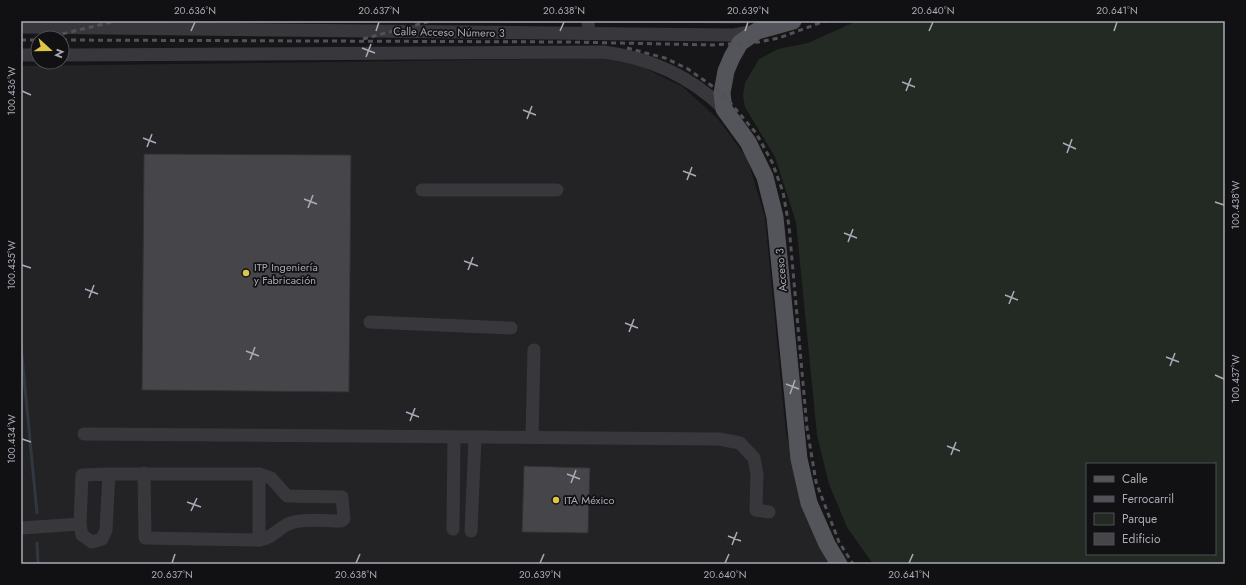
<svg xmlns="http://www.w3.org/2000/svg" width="1246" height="585" viewBox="0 0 1246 585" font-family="Jost,sans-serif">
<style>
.built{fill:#232225}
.green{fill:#232a24;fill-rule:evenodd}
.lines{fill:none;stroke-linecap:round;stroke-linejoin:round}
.stream{stroke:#31373f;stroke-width:3}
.building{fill:#46464a;stroke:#313034}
.minor{stroke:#38383c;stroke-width:13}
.major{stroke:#54545b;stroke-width:17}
.rail{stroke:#515157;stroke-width:3;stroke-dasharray:5 4;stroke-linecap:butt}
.ticks{fill:none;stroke:#aaabb6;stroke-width:1.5}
.poi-dot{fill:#dec547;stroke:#111113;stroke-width:1.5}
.labels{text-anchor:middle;stroke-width:3.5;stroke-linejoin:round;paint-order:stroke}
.street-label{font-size:11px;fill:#aaabb6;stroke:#111113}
.poi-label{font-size:11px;fill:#aaabb6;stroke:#111113;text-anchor:start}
.neatline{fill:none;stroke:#aaabb6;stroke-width:1.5}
.ticks-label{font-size:10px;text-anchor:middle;fill:#aaabb6}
</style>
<rect width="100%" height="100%" fill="#161618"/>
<g class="built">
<polygon points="343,21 565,21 563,23"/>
<polygon points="609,21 747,21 739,24"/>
<polygon points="625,58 683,87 718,119 747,158 765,217 786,433 804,505 835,564 21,564 21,66"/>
</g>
<path class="green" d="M857 21H1225V564H873L847 527 829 484 817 435 796 222 775 157 745 107 743 95 745 83 759 59 778 49 808 43ZM1087 464H1215V554H1087Z"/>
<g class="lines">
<g class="stream">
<polyline points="21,346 37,513"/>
<polyline points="37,543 38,564"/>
</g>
</g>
<g class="building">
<polygon points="144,154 351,155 349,392 142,390"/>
<polygon points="524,466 590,468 588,533 522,532"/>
</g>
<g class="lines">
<g class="minor">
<polyline points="588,21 589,34"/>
<polyline points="21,27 634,34 734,35 755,31"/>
<polyline points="21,55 38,55"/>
<path d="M62 55 604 52C651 58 690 76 724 109"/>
<polyline points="422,190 557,190"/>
<polyline points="370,322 511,328"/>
<polyline points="84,434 719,439 740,443 754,458 757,474 756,510 769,512"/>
<polyline points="532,437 534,350"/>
<polyline points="109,474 259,474 259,540 145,538 144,473"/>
<polygon points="109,474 106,530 102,539 92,542 82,535 80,524 82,475"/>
<polyline points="21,528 80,524"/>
<polyline points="453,529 454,438"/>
<polyline points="471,531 475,438"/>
<path d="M259 540C271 539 278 529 288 524 301 518 327 521 341 521L344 519 342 497 287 496 271 478 259 474"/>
</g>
<polyline class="major" points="793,21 757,31 740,43 732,57 726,71 722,93 724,109 748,142 765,177 775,217 799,459 809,503 827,544 839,564"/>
<g class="rail">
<polyline points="45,38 116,21"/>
<polyline points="363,39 431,21"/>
<polyline points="21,40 38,40"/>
<polyline points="62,40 569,42 713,45 759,42 779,38 825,21"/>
<polyline points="627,48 665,58 688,69 722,93 756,133 772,162 783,192 789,226 807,428 816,482 839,542 853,564"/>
</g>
</g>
<path class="ticks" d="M191 31 195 22M376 31 379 22M560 31 564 22M745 31 748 22M929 31 933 22M1114 31 1117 22M362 48 375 53M366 57 371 44M902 82 915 87M22 91 31 95M906 91 911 78M523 110 536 115M527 119 532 106M143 138 156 143M1063 143 1076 149M147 147 152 134M1067 153 1072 139M683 171 696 176M687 180 692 167M304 199 317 204M1215 202 1224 205M308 208 313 195M844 233 857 238M848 242 853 229M464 261 478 266M22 265 31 268M468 270 473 257M85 289 98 294M1005 295 1018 300M89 298 94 285M1009 304 1014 291M625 323 638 328M629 332 634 319M246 351 259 356M1166 357 1179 362M250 360 255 347M1170 366 1175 353M1215 375 1224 379M786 384 799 389M790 394 795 380M406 412 419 417M410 421 415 408M22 439 31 442M947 446 960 451M951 455 956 442M567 474 580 479M571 483 576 470M187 502 201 507M191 511 197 498M728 536 741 541M732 545 737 532M172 563 175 554M356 563 360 554M540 563 544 554M725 563 729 554M909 563 913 554"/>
<g class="poi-dot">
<circle cx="246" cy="273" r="4"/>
<circle cx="556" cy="500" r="4"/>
</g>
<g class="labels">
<g class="street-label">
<text transform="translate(449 32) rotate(1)" y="4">Calle Acceso Número 3</text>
<text transform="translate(781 270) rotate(-95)" y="4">Acceso 3</text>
</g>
<g class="poi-label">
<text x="254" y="271">ITP Ingeniería<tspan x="254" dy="13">y Fabricación</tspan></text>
<text x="564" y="504">ITA México</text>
</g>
</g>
<rect width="1246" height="585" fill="none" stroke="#111113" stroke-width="44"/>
<rect x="1086" y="463" width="130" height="92" fill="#111113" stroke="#4e4f54"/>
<rect x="1094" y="476" width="20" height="6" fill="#54545b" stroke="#4e4f54"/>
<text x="1122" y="483" font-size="12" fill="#aaabb6">Calle</text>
<rect x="1094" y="496" width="20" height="6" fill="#515157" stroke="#4e4f54"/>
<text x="1122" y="503" font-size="12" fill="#aaabb6">Ferrocarril</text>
<rect x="1094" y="513" width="20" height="12" fill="#232a24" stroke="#4e4f54"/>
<text x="1122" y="523" font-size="12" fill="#aaabb6">Parque</text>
<rect x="1094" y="533" width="20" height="12" fill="#46464a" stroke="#4e4f54"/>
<text x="1122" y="543" font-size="12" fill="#aaabb6">Edificio</text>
<g transform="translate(50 50) rotate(111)"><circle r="19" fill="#111113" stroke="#4e4f54"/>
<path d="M0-3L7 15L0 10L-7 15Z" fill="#dec547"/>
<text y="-6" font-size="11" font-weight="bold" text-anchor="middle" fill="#aaabb6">N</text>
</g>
<rect x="22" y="22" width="1202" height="541" class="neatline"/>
<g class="ticks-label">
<text x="195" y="14">20.636°N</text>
<text x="379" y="14">20.637°N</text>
<text x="564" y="14">20.638°N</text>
<text x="748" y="14">20.639°N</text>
<text x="933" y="14">20.640°N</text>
<text x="1117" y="14">20.641°N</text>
<text transform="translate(11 91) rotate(-90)" y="4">100.436°W</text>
<text transform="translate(1235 205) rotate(-90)" y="4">100.438°W</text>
<text transform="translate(11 265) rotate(-90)" y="4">100.435°W</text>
<text transform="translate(1235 379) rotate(-90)" y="4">100.437°W</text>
<text transform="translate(11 439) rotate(-90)" y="4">100.434°W</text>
<text x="172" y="578">20.637°N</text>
<text x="356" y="578">20.638°N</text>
<text x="540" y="578">20.639°N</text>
<text x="725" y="578">20.640°N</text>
<text x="909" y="578">20.641°N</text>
</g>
</svg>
